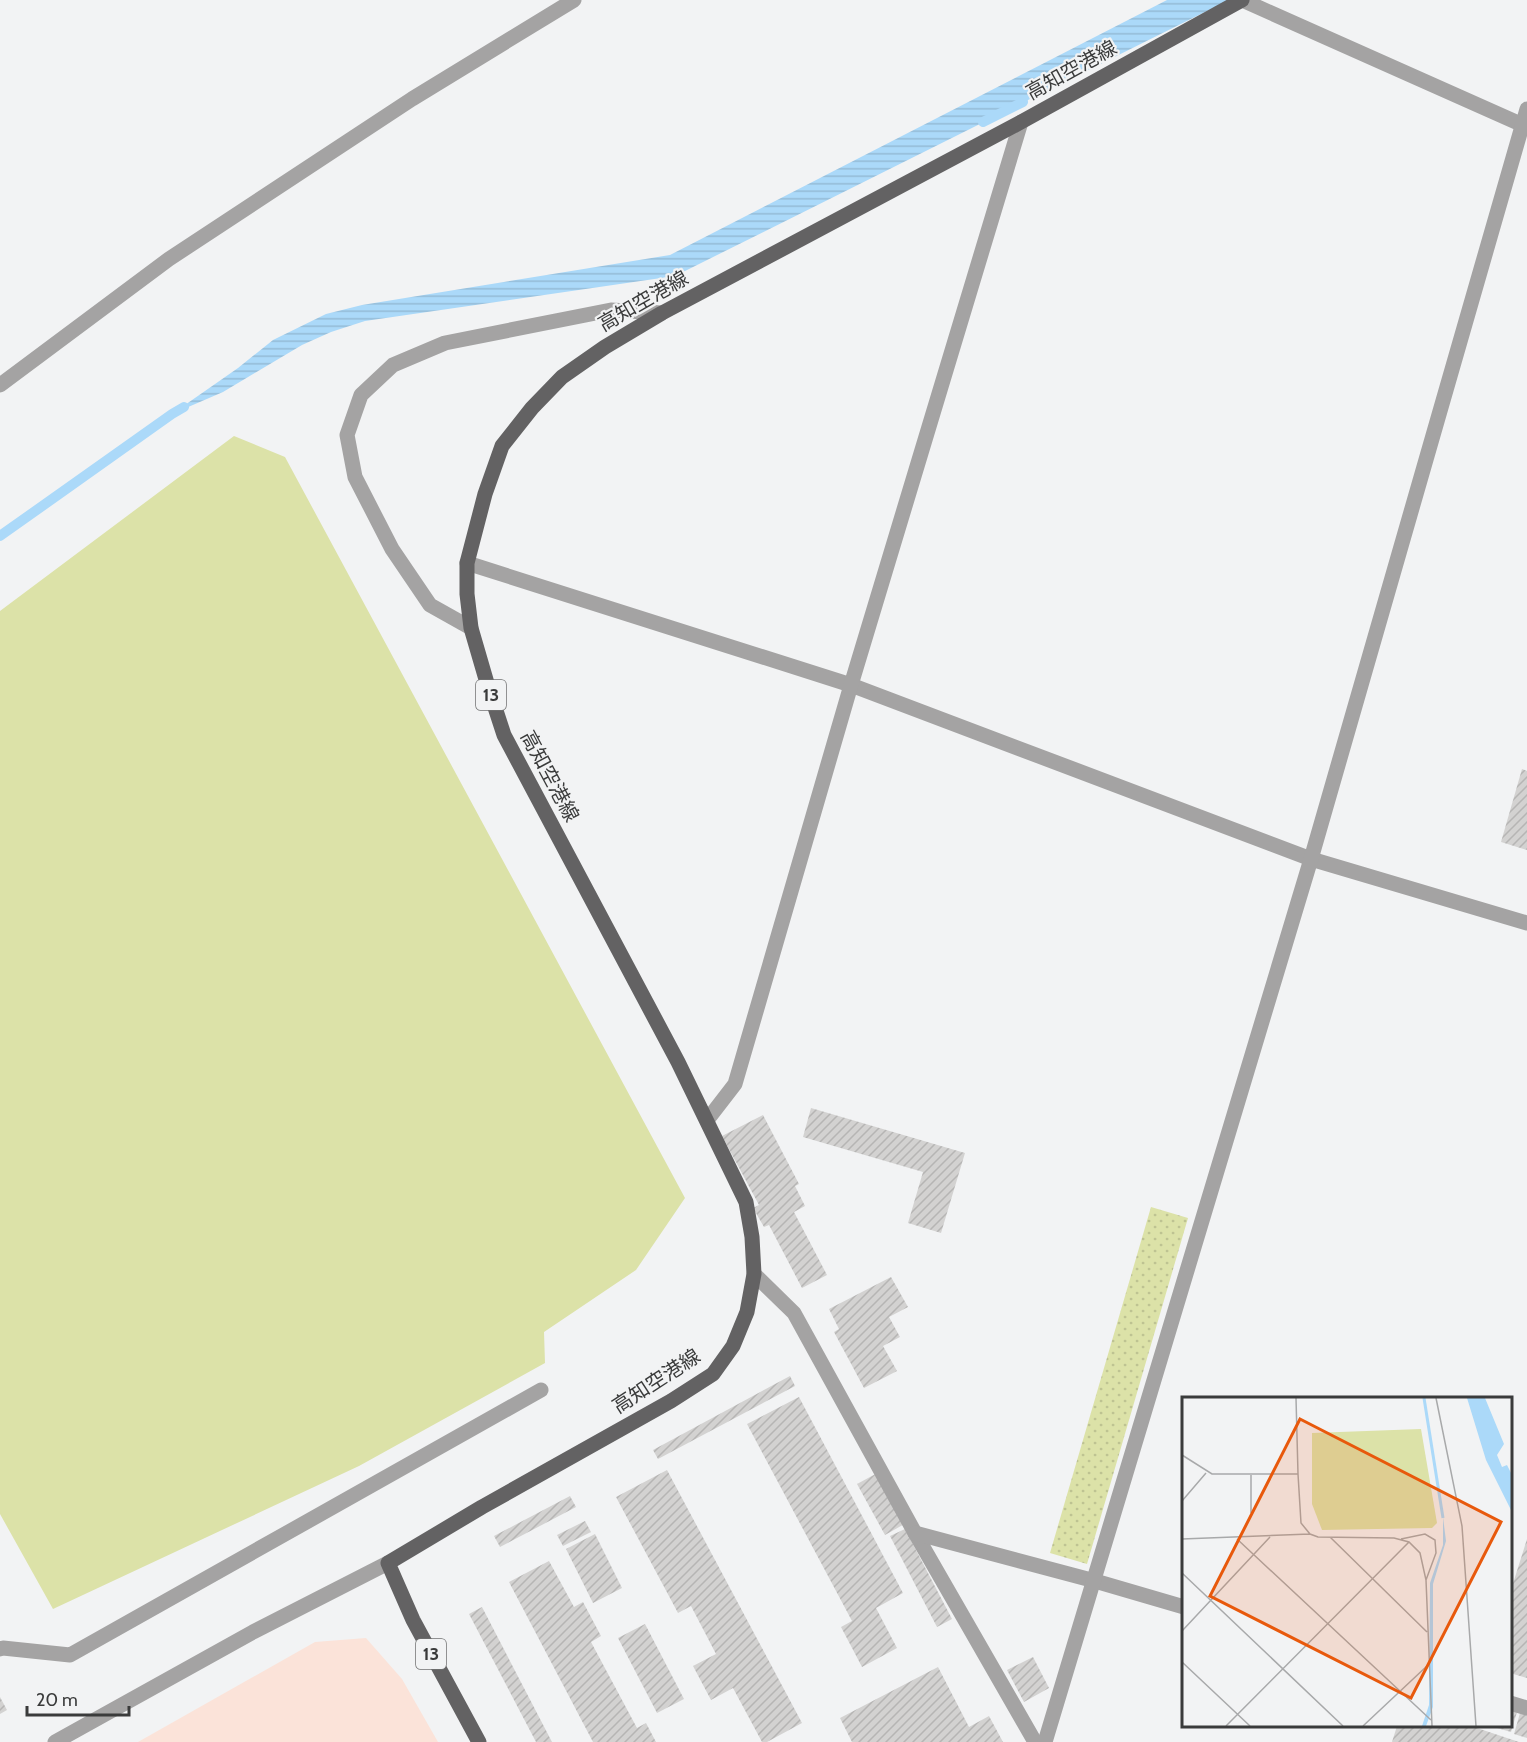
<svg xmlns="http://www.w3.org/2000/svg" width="1527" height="1742" viewBox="0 0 1527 1742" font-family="Cabin,'Noto Sans JP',sans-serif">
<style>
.education{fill:#fbe3d9}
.grass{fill:url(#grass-dots)}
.green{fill:#dce2a8}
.water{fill:url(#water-rules)}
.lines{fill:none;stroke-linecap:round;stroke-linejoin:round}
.stream{stroke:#abd9f9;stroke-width:10}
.building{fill:url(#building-hatch)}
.service{stroke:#a4a3a3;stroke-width:15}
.minor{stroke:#a4a3a3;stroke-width:15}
.tertiary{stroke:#a4a3a3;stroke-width:15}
.primary{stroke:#636263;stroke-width:15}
.labels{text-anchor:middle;stroke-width:4.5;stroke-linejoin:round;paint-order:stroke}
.shield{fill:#f2f3f4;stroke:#717272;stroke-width:1.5}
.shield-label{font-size:18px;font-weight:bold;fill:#3a3b3b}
.street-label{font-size:20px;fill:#3a3b3b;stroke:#f2f3f4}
.inset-river{fill:none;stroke:#abd9f9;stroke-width:3}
.inset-road{fill:none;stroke:#a8a9aa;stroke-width:1.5}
.view{fill:#e8590c;fill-opacity:0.15;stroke:#e8590c;stroke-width:3}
.inset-edge{fill:none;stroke:#3a3b3b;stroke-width:3}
</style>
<defs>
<pattern id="grass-dots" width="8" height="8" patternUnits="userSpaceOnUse" patternTransform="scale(1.5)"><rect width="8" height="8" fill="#dce2a8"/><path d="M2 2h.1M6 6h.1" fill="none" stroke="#bec392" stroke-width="1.8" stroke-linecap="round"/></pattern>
<pattern id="water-rules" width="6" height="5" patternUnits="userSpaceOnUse" patternTransform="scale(1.5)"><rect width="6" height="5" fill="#abd9f9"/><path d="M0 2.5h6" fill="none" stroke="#94bbd6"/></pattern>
<pattern id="building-hatch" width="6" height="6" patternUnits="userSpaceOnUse" patternTransform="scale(1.5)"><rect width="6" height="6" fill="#d3d2d1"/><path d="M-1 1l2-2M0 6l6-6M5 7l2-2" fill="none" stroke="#b6b5b4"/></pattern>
</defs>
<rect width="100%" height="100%" fill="#f2f3f4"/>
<polygon class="education" points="366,1638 402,1679 438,1742 138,1742 315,1642"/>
<polygon class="grass" points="1151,1207 1188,1218 1087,1564 1050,1553"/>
<polygon class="green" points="234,436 285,457 685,1198 636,1270 544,1332 545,1363 359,1466 53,1609 0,1514 0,611"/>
<polygon class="water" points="1167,0 1229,0 675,276 365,321 331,332 302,345 223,392 172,414 238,368 273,340 326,314 362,305 670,255"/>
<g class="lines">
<g class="stream">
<polyline points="983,122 1023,102"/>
<polyline points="0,536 172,414 184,407"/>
</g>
</g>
<g class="building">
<polygon points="1522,769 1527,771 1527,850 1501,842"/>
<polygon points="811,1108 965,1153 941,1233 908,1223 923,1172 803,1137"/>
<polygon points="763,1115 799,1184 795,1186 805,1206 794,1212 827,1275 802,1288 769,1225 764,1227 753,1208 759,1205 722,1136"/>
<polygon points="891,1277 908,1307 889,1317 900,1337 883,1346 897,1371 864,1388 834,1332 839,1329 829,1309"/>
<polygon points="790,1376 795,1386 658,1459 653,1450"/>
<polygon points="799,1397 903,1593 876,1608 897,1648 862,1667 841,1627 852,1621 747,1424"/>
<polygon points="667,1470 802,1723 767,1742 762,1742 733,1688 711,1700 693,1666 716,1654 691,1606 678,1613 616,1497"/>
<polygon points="881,1471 908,1522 885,1535 857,1484"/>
<polygon points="570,1496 576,1507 500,1547 494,1536"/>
<polygon points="585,1521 591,1532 563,1546 557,1535"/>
<polygon points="905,1529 952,1619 937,1627 890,1536"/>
<polygon points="595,1534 622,1588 593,1603 566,1549"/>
<polygon points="1527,1539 1527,1678 1510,1673 1510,1593"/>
<polygon points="549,1561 574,1607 583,1602 601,1636 591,1642 637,1728 646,1723 656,1742 593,1742 509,1582"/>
<polygon points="482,1607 552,1742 536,1742 469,1614"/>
<polygon points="645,1624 684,1699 657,1713 618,1638"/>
<polygon points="1033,1657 1049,1688 1024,1702 1007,1670"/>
<polygon points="938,1667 969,1727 989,1716 1003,1742 852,1742 840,1718"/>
<polygon points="0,1697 7,1710 0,1714"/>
<polygon points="1510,1710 1517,1712 1511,1732 1490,1726 1510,1726"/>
<polygon points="1520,1713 1527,1715 1527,1738 1514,1734"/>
<polygon points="1397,1726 1471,1726 1519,1742 1392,1742"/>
</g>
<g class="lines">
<polyline class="service" points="0,1649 3,1648 70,1655 541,1390"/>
<g class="minor">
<polyline points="1242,0 1527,127"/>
<polyline points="0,385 169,259 412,99 574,0"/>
<polyline points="467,563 851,685 1311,859 1527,923"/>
<polyline points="471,628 430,605 392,549 355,477 347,435 361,395 393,365 445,343 611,310 662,313"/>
<polyline points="708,1119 735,1084 851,685 1021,122"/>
<polyline points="754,1274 794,1313 915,1533 1035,1742"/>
<polyline points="915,1533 1095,1581 1184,1607"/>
<polyline points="1510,1703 1527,1708"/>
<polyline points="1045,1742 1311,859 1527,109"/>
</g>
<polyline class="tertiary" points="55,1742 253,1632 388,1563"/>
<polyline class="primary" points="479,1742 413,1620 388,1563 482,1507 671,1401 713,1374 733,1346 747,1312 754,1274 752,1237 746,1202 678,1062 504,735 487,683 471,628 467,594 467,563 485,494 502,446 532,408 562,377 605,347 662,313 1021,122 1242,0"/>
</g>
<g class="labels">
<g class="shield">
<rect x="476" y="680" width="30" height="30" rx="4.5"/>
<rect x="416" y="1639" width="30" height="30" rx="4.5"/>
</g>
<g class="shield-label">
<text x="491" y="701">13</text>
<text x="431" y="1660">13</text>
</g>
<g class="street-label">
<text transform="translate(1071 70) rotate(-29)" y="7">高知空港線</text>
<text transform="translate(643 301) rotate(-30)" y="7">高知空港線</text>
<text transform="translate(550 776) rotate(62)" y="7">高知空港線</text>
<text transform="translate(656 1381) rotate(-33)" y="7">高知空港線</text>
</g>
</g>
<g transform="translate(1182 1397)">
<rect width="330" height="330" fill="#f2f3f4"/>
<path d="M239 32 255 126 250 131 140 133 130 107V36Z" fill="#dce2a8"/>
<path d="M285 1H303L322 47 315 58 320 70 325 68 329 76 330 115 304 63ZM261 120 264 144 251 187V310L244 329H240L247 308 248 186 261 148Z" fill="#abd9f9"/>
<path class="inset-river" d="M242 1 261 121"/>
<path class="inset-road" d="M114 1 116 77M254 1 280 129 294 329M0 58 30 77H116L119 126 128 137 136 140 212 141 227 145 238 156 244 183 250 329M0 104 24 76M69 116V78M148 140 245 235M0 142 128 137M55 142 249 323M219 142 243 137 253 143 254 156 244 183M0 176 161 329M0 234 88 140M0 265 68 329M44 329 227 145M181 329 246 268"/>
<path class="view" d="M118 22 319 125 229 301 28 199Z"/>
<rect width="330" height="330" class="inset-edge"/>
</g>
<path d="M27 1706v9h102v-9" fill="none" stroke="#3a3b3b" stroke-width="3"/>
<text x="36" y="1706" font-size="18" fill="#3a3b3b" stroke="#f2f3f4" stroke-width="4.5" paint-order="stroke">20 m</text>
</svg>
